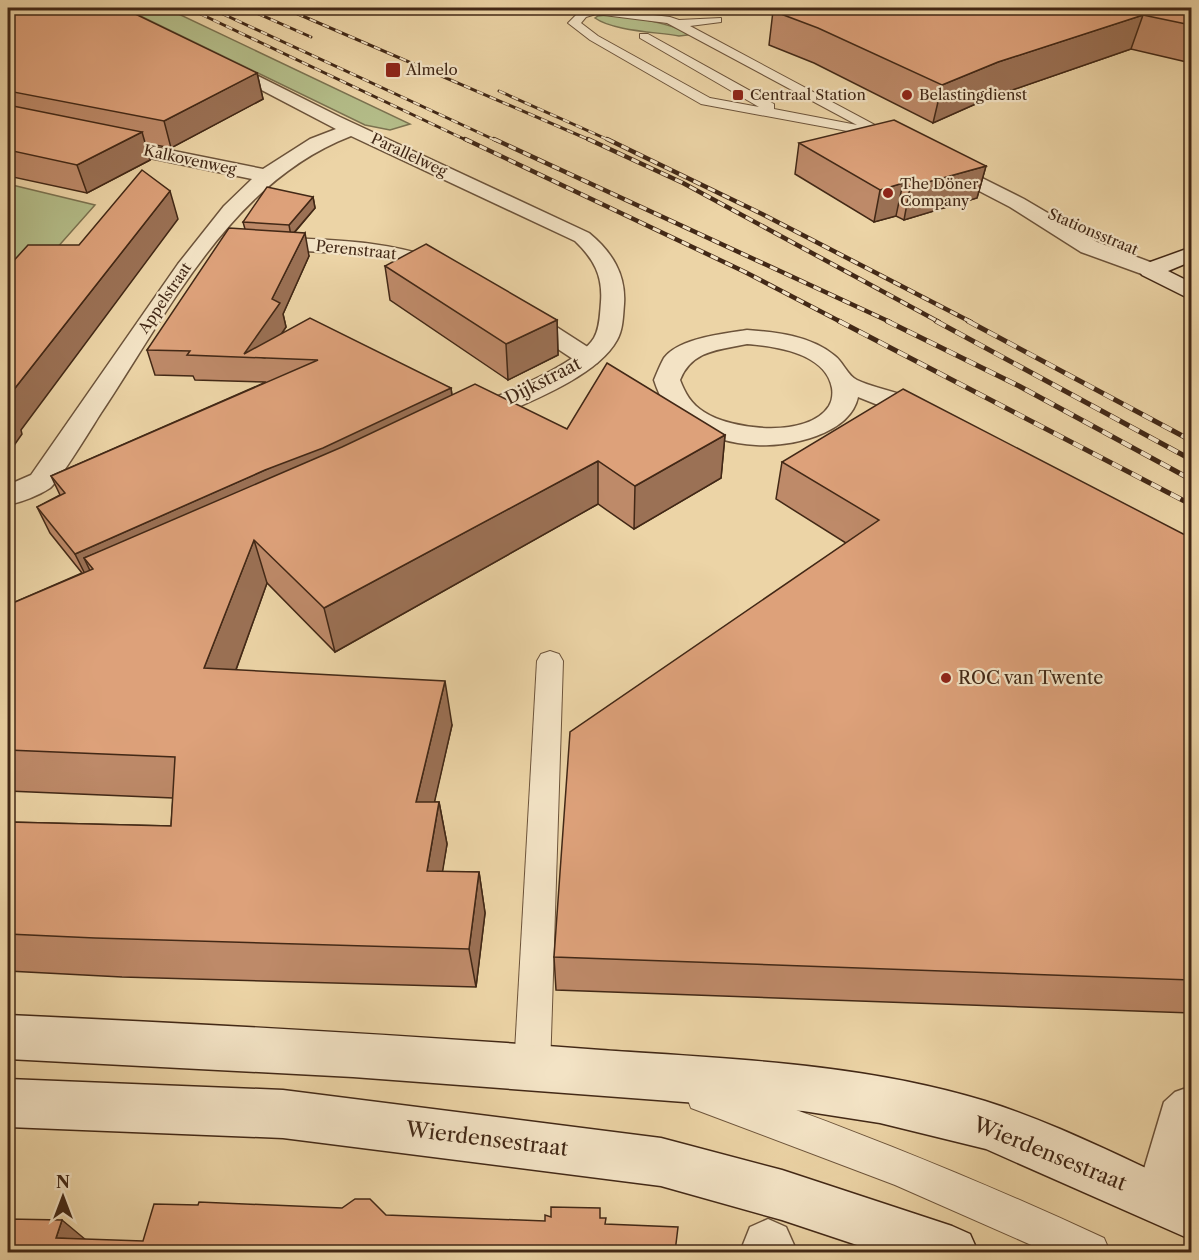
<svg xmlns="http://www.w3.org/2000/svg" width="1199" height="1260" viewBox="0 0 1199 1260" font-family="'Libre Caslon Text',serif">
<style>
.green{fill:#b4bd89;stroke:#7b7250;stroke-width:1.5}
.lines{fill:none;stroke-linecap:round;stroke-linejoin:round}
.service-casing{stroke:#6c533a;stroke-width:2}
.pedestrian-casing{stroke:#6c533a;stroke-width:3}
.minor-casing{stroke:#6c533a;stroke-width:3}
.secondary-casing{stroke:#422816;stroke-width:3}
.service{fill:#f3e3c5;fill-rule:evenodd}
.pedestrian{fill:#f3e3c5;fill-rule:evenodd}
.minor{fill:#f3e3c5;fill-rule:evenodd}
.secondary{fill:#f3e3c5;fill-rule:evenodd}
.rail-far2-casing{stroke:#422816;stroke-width:3}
.rail-far1-casing{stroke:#422816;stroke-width:4.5}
.rail-casing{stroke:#422816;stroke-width:5}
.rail-far2{stroke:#f3e3c5;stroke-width:2;stroke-dasharray:7;stroke-linecap:butt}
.rail-far1{stroke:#f3e3c5;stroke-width:3;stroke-dasharray:8;stroke-linecap:butt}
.rail{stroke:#f3e3c5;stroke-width:4;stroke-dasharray:11;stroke-linecap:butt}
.wall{fill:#be8a69;stroke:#422816;stroke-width:1.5}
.shaded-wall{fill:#9b7155;stroke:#422816;stroke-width:1.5}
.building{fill:#dda17a;stroke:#422816;stroke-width:1.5}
.poi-dot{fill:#8f2418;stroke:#f3e3c5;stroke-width:2}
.labels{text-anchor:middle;stroke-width:4.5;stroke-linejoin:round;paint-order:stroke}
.far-poi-label{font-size:15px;fill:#422816;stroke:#f3e3c5;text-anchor:start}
.far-street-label{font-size:15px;fill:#422816;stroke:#f3e3c5}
.street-label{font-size:18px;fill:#422816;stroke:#f3e3c5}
.poi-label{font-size:18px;fill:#422816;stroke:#f3e3c5;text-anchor:start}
.near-street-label{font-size:21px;fill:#422816;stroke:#f3e3c5}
</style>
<rect width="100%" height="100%" fill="#ecd4a6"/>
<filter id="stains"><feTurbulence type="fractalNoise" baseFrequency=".00333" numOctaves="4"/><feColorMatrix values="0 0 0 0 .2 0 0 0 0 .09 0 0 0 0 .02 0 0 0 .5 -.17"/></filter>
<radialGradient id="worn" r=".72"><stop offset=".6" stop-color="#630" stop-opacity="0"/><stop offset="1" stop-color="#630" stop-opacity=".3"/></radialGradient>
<g class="green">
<polygon points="124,8 166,8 410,124 390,130 365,125"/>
<path d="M598 16C616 13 676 23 688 35L679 36C657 32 613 31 595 18Z"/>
<polygon points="8,184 95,205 8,303"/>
</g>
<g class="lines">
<defs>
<g id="service">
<path d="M596 8 670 17 679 20 721 18V22L690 26 888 132 881 136 865 129 858 133 701 104 590 40 568 23 578 13ZM596 14 667 23 857 125 774 109V104L648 34H640V38L759 107 710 98 598 36 581 23 586 17Z"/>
<polygon points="550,651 559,654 563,661 550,1069 545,1082 532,1087 519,1082 514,1069 537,661 541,654"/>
<path d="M704 1077C840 1124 973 1177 1104 1238L1110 1252H1047L895 1185 691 1108 686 1095 691 1082Z"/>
</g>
<polygon id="pedestrian" points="519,306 527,308 597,353 600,358 597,363 588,365 579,363 511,318 507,313 511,308"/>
<g id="minor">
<path d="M218 56 340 117 589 233C612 252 626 274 624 304 623 316 623 330 617 340 595 380 515 407 475 426L466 428 457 426 453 420 457 414C489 399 576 367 594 338 600 328 600 313 601 302 603 276 594 259 575 241L351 136C231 182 169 311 101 413 92 427 60 480 50 488 38 496 21 502 8 505V485L31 475 178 264 224 206 252 179 97 147 95 143 97 139 104 137 263 169 310 139 336 129 212 64 210 61 212 58Z"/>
<polygon points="942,158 1024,199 1097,242 1158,265 1161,270 1158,275 1150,277 1081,252 1010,207 935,168 932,164"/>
<path d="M262 237C333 240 387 239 455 265L458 270 455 275 447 277 406 262 373 255 254 248 251 243 254 238Z"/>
<path d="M747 330C776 332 812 336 835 356 843 362 848 376 857 380 880 391 926 396 941 417L937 423 928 425 858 397C850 435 789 447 756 445 732 444 706 436 685 424 668 414 660 398 654 380 657 373 660 365 664 358 679 338 723 334 747 330ZM747 344C774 346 826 353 832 388 833 394 832 401 829 406 808 439 731 430 704 412 691 404 685 393 680 380 692 350 719 350 747 344Z"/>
<polygon points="1192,1086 1192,1173 1178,1217 1160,1224 1142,1217 1135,1199 1164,1102 1175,1092"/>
<polygon points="768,1219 786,1227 794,1245 792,1252 740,1252 750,1227"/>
</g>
<g id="secondary">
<polygon points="1192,247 1192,261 1168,271 1192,283 1192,300 1142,275 1139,270 1142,265"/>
<path d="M8 1015C206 1024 404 1035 601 1050 730 1059 861 1063 985 1101 1056 1123 1124 1159 1192 1189V1240L986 1149 880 1123 803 1111 353 1077 8 1059Z"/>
<polygon points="8,1079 283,1090 661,1138 782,1170 952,1226 970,1234 978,1252 878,1252 782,1220 661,1186 283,1138 8,1127"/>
</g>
</defs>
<use href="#service" class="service-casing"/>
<use href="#pedestrian" class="pedestrian-casing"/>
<use href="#minor" class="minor-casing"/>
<use href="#secondary" class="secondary-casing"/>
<use href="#service" class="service"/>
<use href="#pedestrian" class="pedestrian"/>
<use href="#minor" class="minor"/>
<use href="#secondary" class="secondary"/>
<defs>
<g id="rail-far2">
<polyline points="188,8 468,141"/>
<polyline points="210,8 497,141"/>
<polyline points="245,8 311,37"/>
<polyline points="284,8 592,141"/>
<polyline points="499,91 611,141"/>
</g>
<g id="rail-far1">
<polyline points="465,139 745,272 841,322"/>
<polyline points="494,139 890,322"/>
<polyline points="588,139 683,183 939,322"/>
<polyline points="607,139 762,214 971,322"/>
</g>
<g id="rail">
<polyline points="839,321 1192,505"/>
<polyline points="887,321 1019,386 1192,480"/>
<polyline points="936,321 1192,460"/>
<polyline points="968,321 1192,441"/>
</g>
</defs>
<use href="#rail-far2" class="rail-far2-casing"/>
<use href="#rail-far1" class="rail-far1-casing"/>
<use href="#rail" class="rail-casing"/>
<use href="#rail-far2" class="rail-far2"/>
<use href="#rail-far1" class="rail-far1"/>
<use href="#rail" class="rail"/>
</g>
<g class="wall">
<polygon points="8,8 257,73 263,99 171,148 145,143 150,160 87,193 8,176"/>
<polygon points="1191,8 1191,63 1131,49 989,98 933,123 814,63 769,45 773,11"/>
<polygon points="799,143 986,166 977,198 904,220 896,216 874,222 795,174"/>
<polygon points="313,197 315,208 295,232 309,256 283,314 286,327 281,334 451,388 452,395 567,429 725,435 721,478 634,529 598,504 335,652 267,583 236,670 452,725 434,802 439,802 447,844 442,872 479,872 485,913 476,987 122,977 8,971 8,822 171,826 173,798 8,791 8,605 82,573 50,533 37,507 60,495 51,476 266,382 195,380 193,376 155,375 147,350 245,229 243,222"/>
<polygon points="385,266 557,320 558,355 508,380 390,300"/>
<polygon points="782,462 1191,538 1191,1013 556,990 554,957 846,543 776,499"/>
</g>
<g class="shaded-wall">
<polygon points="1143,15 1131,49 989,98 933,123 942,85 998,62"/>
<polygon points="257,73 263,99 171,148 164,121"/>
<polygon points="142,132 150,160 87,193 77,165"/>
<polygon points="986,166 977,198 904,220 910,187"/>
<polygon points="903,183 896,216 874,222 880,190"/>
<polygon points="170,191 178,219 21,430 22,434 8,454 8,397"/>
<polygon points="313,197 315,208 291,236 289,225"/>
<polygon points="305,233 309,256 283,314 286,327 265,358 244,354"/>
<polygon points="557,320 558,355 508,380 506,344"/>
<polygon points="451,388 454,413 84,558 93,577 88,580 75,554"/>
<polygon points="725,435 721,478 634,529 635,486"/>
<polygon points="598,461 598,504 335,652 324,608"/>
<polygon points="254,540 267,583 221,711 204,668"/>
<polygon points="445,681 452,725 425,844 416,802"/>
<polygon points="439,802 447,844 436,912 427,871"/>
<polygon points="479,872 485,913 476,987 469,949"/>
<polygon points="62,1220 86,1240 56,1238"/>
</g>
<g class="building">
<polygon points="8,8 123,8 257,73 164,121 8,91"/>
<polygon points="778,8 1191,8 1191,25 1143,15 998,62 942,85 818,28 773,11"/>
<polygon points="8,105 142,132 77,165 8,150"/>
<polygon points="894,120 986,166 910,187 903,183 880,190 799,143"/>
<polygon points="142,170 170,191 8,397 8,267 28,245 79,245"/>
<polygon points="267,187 313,197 289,225 243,222"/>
<polygon points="229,228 305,233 272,299 280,303 244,354 310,318 451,388 323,448 265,470 75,554 37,507 65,493 51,476 318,360 187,355 190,351 147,350"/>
<polygon points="426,244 557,320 506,344 385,266"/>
<polygon points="607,363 725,435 635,486 598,461 324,608 254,540 204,668 445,681 416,802 439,802 427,871 479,872 469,949 95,938 8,934 8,822 171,826 175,757 8,750 8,605 93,569 84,558 342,447 475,384 567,429"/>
<polygon points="903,389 1191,538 1191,980 554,957 570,732 879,520 782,462"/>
<polygon points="355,1199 370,1199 386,1215 545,1221 545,1215 551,1217 551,1207 600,1208 600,1218 606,1218 605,1224 678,1227 675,1252 8,1252 8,1219 62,1220 56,1238 143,1241 154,1204 198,1205 199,1202 342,1208"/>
</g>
<g class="poi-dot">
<rect x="385" y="62" width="16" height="16" rx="3"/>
<rect x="732" y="89" width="12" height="12" rx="3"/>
<circle cx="907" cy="95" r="6"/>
<circle cx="888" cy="193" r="6"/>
<circle cx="946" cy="678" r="6"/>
</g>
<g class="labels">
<g class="far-poi-label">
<text x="406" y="75">Almelo</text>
<text x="750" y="100">Centraal Station</text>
<text x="919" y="100">Belastingdienst</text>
<text x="900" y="189">The Döner<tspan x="900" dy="17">Company</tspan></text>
</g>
<g class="far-street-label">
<text transform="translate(409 155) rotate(25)" y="5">Parallelweg</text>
<text transform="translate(190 160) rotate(12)" y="5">Kalkovenweg</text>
<text transform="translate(1093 232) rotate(23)" y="5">Stationsstraat</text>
<text transform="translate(356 250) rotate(6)" y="5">Perenstraat</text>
<text transform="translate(165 298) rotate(-56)" y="5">Appelstraat</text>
</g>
<g class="street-label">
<text transform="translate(543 381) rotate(-27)" y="6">Dijkstraat</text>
</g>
<g class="poi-label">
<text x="958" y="684">ROC van Twente</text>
</g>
<g class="near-street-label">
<text transform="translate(487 1139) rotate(7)" y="7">Wierdensestraat</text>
<text transform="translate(1050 1154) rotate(22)" y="7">Wierdensestraat</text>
</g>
</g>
<rect width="1199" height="1260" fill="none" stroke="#ecd4a6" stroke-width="30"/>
<rect x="9" y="9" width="1181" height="1242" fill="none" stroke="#422816" stroke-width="3"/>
<rect x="15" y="15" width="1169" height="1230" fill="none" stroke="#422816" stroke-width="1.5"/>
<g transform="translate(63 1197)" stroke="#f3e3c5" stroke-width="4.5" paint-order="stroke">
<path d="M0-4.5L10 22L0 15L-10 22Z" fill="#422816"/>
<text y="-9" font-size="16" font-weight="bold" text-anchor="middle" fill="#422816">N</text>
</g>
<rect width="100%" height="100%" filter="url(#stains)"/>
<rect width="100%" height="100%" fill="url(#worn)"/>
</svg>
